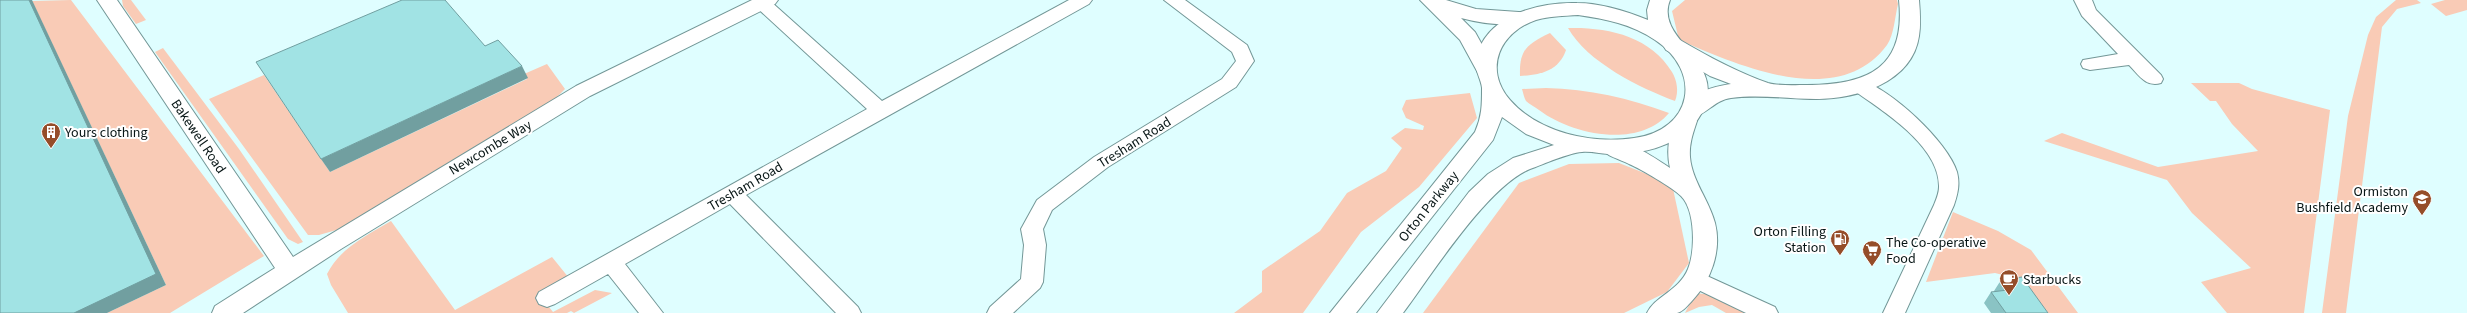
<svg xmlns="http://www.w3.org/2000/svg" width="2467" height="313" viewBox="0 0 2467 313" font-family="'Source Sans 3',sans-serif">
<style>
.green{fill:#f9cbb6}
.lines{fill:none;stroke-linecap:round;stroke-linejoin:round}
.street-casing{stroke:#739797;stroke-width:2}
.secondary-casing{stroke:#739797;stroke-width:2}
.primary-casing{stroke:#739797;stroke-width:2}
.street{fill:#fff;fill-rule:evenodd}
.secondary{fill:#fff;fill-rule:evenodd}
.primary{fill:#fff;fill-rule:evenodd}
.wall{fill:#8ac3c4}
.shaded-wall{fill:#719fa0}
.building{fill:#a1e3e4;stroke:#719fa0}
.labels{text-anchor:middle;stroke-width:4;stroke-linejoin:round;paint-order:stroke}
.poi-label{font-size:14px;fill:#071515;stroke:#fff;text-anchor:start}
.street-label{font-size:14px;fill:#071515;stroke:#fff}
</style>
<rect width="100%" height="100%" fill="#dffeff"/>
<g class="green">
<polygon points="71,0 264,256 170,313 107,313 166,285 32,1"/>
<polygon points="122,0 131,0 146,20 136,24 123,6"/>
<path d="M1685 0H1897L1898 4C1895 16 1894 35 1887 45 1838 111 1738 65 1679 40L1672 11Z"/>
<polygon points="2396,0 2417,0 2421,3 2397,9 2382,27 2346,313 2322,313 2348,116 2368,35 2376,17"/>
<polygon points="2445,0 2467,0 2467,10 2446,16 2431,4"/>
<path d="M1568 28C1608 27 1650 36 1672 72 1677 80 1679 92 1675 101 1640 88 1587 62 1568 28Z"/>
<path d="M1550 33 1566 50C1559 71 1540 75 1520 76 1519 50 1527 44 1550 33Z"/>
<polygon points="163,48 239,149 303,242 298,244 288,239 155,52"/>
<polygon points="547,64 565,89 554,100 382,203 347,227 319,235 308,235 209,99 264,75 330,172 527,79 524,74"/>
<polygon points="2239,83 2252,89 2330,110 2304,313 2227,313 2201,282 2251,268 2192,213 2167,180 2044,141 2062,133 2158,167 2258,151 2232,124 2216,101 2210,101 2191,83"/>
<path d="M1546 88C1589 89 1629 98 1669 113 1639 149 1572 135 1539 110 1535 107 1529 104 1526 101 1524 98 1523 92 1522 89Z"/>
<polygon points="1470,93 1477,118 1419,187 1361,232 1303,313 1234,313 1262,292 1262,271 1320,231 1347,193 1386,171 1402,148 1391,138 1405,128 1423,130 1424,126 1406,118 1402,109 1406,100"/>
<polygon points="1619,163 1672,184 1689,263 1667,292 1624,313 1423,313 1519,183 1569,164"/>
<polygon points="1953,212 1998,231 2031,250 2078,313 2048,313 2023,280 1995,273 1926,282"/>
<path d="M391 221 455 310 552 257 569 278 541 297 553 312 595 290 612 293 574 313 571 311 567 313H348L331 285 327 274C340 248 366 236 391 221Z"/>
<polygon points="1695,293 1722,296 1762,313 1726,313 1712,305 1699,307 1685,313"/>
</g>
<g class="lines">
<defs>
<g id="street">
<polygon points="755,0 769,0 882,101 1069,0 1092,0 1089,4 746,195 858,307 861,313 836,313 730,204 625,264 663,313 639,313 608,274 555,304 547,307 539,304 536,298 539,292 867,109 756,7 753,3"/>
<polygon points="1164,0 1185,0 1247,45 1254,61 1236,87 1108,167 1052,210 1043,229 1046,245 1043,282 1040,288 1013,313 987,313 990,307 1021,279 1024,245 1021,229 1037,200 1094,157 1222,79 1236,61 1232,52"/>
<path d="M2074 0H2092L2096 10 2161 75 2163 79 2161 83C2146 88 2138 74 2129 65L2090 70 2083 68 2081 64 2083 60 2118 54 2082 16Z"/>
<path d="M1860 80C1890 88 1948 142 1957 172 1960 184 1958 193 1954 205L1905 313H1883L1934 205C1936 200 1939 193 1939 187 1940 146 1883 111 1853 90L1851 86 1853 82Z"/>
<polygon points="1696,271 1775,307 1778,313 1746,313 1688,285 1685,279 1688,273"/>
</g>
<g id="secondary">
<polygon points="97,0 117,0 293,257 576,86 752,0 778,0 775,4 590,96 341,249 243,313 212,313 215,306 275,268"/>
<path d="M1420 0H1446L1476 9 1532 13 1535 17 1532 21C1510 27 1483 24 1461 18L1475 32 1495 68 1492 73 1485 75 1478 73 1460 40Z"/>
<path d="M1899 0H1919C1920 12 1921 24 1919 36 1912 83 1856 99 1816 99 1788 99 1759 94 1731 98 1715 100 1708 113 1694 117L1697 121C1693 133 1689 144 1690 157 1692 181 1709 200 1715 223 1722 251 1711 281 1691 302 1688 305 1683 312 1677 313 1668 313 1656 313 1647 313 1655 296 1679 291 1688 269 1695 252 1696 211 1681 196 1673 188 1641 169 1629 164 1620 159 1607 157 1601 148L1604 143C1625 136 1653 157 1670 168 1666 150 1669 132 1678 116L1685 114 1682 110C1693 92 1711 87 1731 84L1710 76 1666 50 1663 45 1666 40 1673 38 1680 40C1709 57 1737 72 1768 83 1778 86 1796 85 1807 85 1869 85 1906 67 1899 0Z"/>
</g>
<path id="primary" d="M1650 0H1670C1654 40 1725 59 1704 108 1690 142 1649 154 1615 154 1605 155 1593 151 1582 152 1568 153 1544 164 1530 169 1487 187 1432 274 1403 313H1377L1469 192 1488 174 1513 158 1554 145 1526 134 1502 117 1493 140 1356 313H1330L1475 132C1482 116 1482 105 1482 88 1481 78 1474 70 1476 59 1485 15 1539 2 1577 3 1600 3 1626 11 1648 20L1647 10ZM1578 15C1605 19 1632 24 1655 40 1703 72 1693 130 1634 138 1592 144 1539 133 1510 100 1483 69 1500 32 1536 20 1549 16 1564 16 1578 15Z"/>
</defs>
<use href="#street" class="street-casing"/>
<use href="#secondary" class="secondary-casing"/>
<use href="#primary" class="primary-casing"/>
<use href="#street" class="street"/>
<use href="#secondary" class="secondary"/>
<use href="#primary" class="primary"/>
</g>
<polygon class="wall" points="2001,280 2048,313 1991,313 1984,303 1991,292 1995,292 1994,291"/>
<g class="shaded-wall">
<polygon points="29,0 32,0 166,285 107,313 74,313"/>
<polygon points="522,66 528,78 330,172 321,159"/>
</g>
<g class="building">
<polygon points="0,0 29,0 156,274 74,313 0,313"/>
<polygon points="402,0 445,0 485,46 498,40 522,66 321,159 256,62"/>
<polygon points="2022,277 2048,313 2006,313 1991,292 2008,290 2001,280"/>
</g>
<defs>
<symbol id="building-pin" viewBox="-11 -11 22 30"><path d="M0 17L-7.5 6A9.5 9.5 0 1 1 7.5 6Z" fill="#954d29" stroke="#fff"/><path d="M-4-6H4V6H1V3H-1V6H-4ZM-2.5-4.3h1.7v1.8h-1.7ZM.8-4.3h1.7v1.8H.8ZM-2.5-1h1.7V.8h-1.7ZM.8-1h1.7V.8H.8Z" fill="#fff"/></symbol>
<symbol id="school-pin" viewBox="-11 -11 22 30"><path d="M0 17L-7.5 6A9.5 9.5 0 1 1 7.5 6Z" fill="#954d29" stroke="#fff"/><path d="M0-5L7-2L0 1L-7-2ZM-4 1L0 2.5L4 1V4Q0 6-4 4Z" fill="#fff"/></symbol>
<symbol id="fuel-pin" viewBox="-11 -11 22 30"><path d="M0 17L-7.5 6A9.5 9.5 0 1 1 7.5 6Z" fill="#954d29" stroke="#fff"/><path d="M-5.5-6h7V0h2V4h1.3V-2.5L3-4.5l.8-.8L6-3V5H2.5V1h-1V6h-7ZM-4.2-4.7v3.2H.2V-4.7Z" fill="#fff"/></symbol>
<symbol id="supermarket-pin" viewBox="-11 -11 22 30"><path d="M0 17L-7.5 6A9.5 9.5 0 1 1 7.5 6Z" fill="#954d29" stroke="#fff"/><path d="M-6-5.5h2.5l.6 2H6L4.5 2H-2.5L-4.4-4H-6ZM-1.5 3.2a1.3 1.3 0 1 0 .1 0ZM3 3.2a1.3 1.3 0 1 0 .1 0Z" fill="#fff"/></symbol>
<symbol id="cafe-pin" viewBox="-11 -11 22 30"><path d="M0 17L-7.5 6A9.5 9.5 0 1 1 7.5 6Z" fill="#954d29" stroke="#fff"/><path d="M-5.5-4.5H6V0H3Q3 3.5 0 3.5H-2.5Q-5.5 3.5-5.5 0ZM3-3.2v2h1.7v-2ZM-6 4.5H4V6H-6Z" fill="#fff"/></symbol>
</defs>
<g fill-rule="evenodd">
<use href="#building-pin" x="40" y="121" width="22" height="30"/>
<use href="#school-pin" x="2411" y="188" width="22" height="30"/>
<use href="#fuel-pin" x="1829" y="228" width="22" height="30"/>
<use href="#supermarket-pin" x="1861" y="239" width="22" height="30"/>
<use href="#cafe-pin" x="1998" y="268" width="22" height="30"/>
</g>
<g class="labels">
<g class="poi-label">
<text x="65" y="137">Yours clothing</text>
<text x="2408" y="196" text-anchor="end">Ormiston<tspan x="2408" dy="16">Bushfield Academy</tspan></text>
<text x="1826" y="236" text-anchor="end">Orton Filling<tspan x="1826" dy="16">Station</tspan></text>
<text x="1886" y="247">The Co-operative<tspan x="1886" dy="16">Food</tspan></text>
<text x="2023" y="284">Starbucks</text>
</g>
<g class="street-label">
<text transform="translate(199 136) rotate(56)" y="5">Bakewell Road</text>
<text transform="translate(1134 142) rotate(-32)" y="5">Tresham Road</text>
<text transform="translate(490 147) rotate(-31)" y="5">Newcombe Way</text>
<text transform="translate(745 186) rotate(-30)" y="5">Tresham Road</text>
<text transform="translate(1428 206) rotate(-51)" y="5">Orton Parkway</text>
</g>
</g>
</svg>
